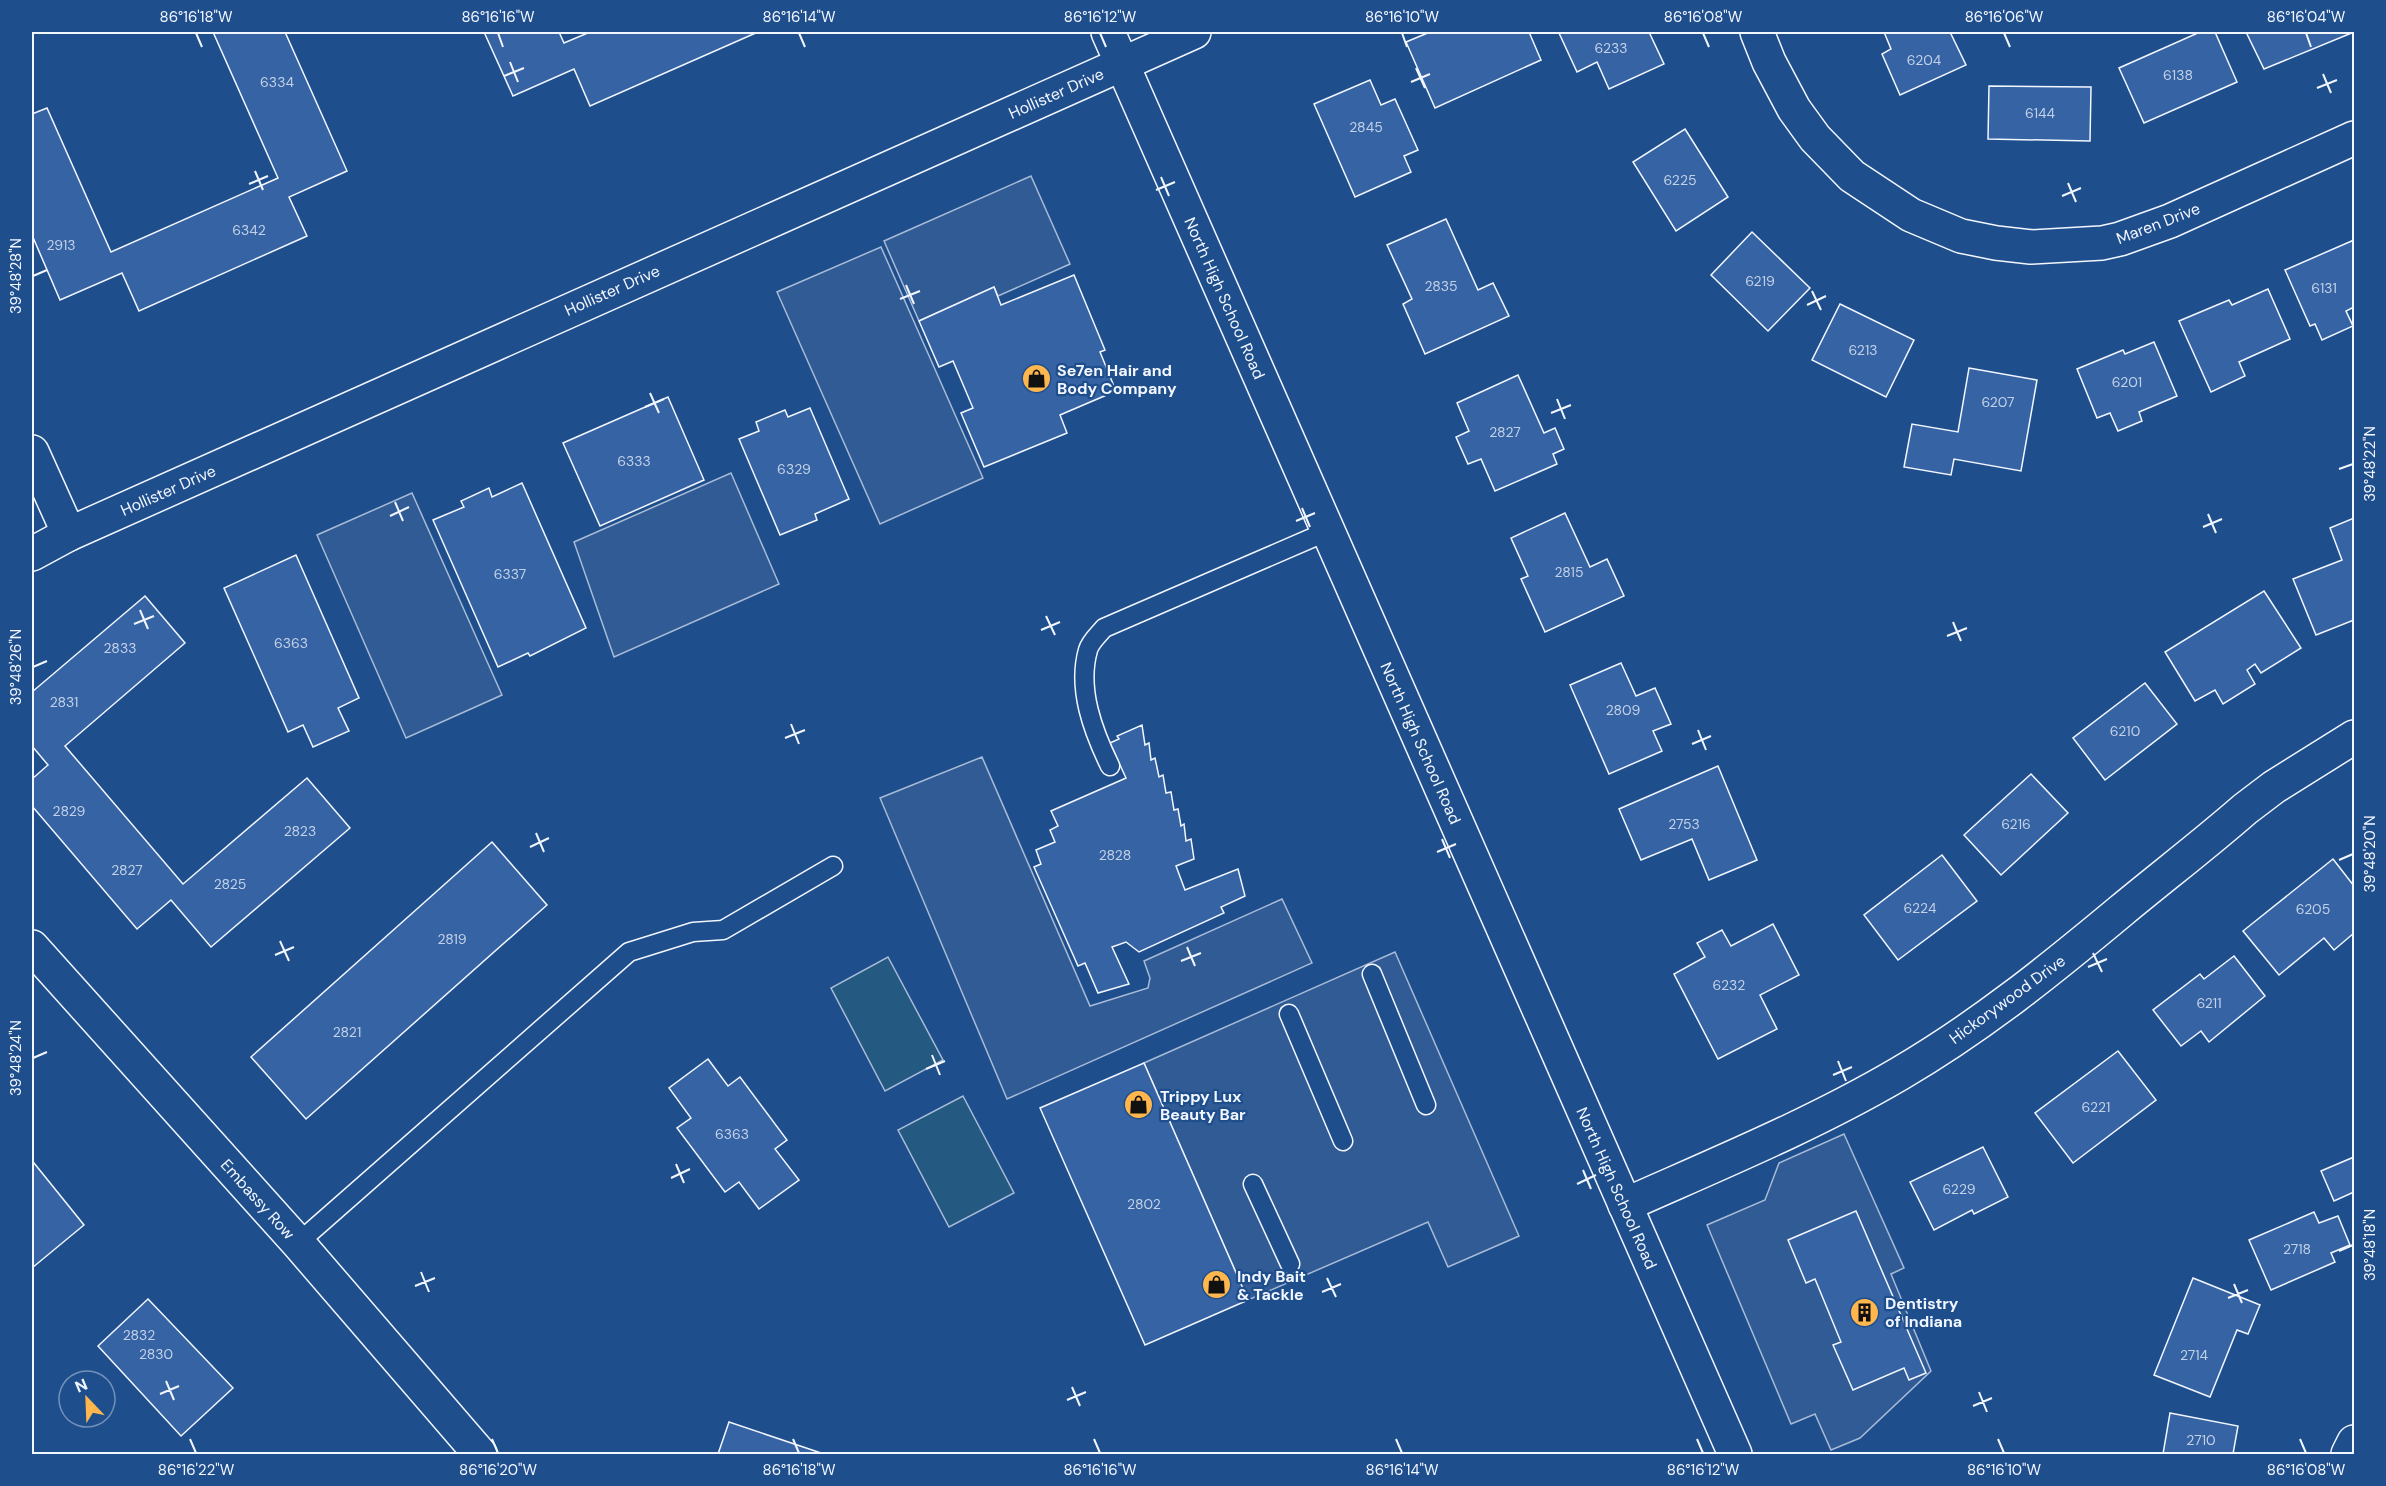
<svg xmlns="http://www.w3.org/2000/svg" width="2386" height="1486" viewBox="0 0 2386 1486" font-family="'DM Sans',sans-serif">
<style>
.green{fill:#245a82;stroke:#a8bbd7;stroke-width:1.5}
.parking{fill:#305b95;stroke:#a8bbd7;stroke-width:1.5}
.building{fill:#3563a3;stroke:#f2f6ff;stroke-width:1.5}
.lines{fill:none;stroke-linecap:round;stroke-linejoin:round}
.service-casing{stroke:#f2f6ff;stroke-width:21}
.minor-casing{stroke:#f2f6ff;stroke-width:36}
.tertiary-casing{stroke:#f2f6ff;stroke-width:36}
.service{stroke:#1f4e8c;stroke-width:18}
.minor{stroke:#1f4e8c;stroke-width:33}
.tertiary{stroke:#1f4e8c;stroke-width:33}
.ticks{fill:none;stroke:#f2f6ff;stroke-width:2}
.labels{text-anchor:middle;stroke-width:4.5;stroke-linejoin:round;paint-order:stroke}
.number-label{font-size:14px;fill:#c3d1e8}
.street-label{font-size:16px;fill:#f2f6ff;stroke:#1f4e8c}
.poi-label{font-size:16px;font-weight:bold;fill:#f2f6ff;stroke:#1f4e8c;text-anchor:start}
.neatline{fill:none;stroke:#f2f6ff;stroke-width:2}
.ticks-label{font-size:15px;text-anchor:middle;fill:#f2f6ff}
</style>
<rect width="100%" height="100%" fill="#1f4e8c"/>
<g class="green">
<polygon points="888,957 943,1060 885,1091 831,988"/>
<polygon points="963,1096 1014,1193 949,1227 898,1130"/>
</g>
<g class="parking">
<polygon points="1031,176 1070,264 998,296 994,287 919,321 884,241"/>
<polygon points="881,247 983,478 880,524 777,292"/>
<polygon points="731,473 779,584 614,657 574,542"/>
<polygon points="412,493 502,695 406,738 317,535"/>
<polygon points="982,757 1090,1006 1148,988 1150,978 1144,961 1282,899 1312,963 1007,1099 880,798"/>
<polygon points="1395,952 1519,1236 1448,1267 1428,1222 1248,1300 1144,1063"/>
<polygon points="1844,1134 1904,1268 1891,1274 1931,1371 1860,1438 1831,1450 1815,1414 1791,1424 1707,1225 1765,1200 1779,1163"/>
</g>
<g class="building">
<polygon points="213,32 285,32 347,171 289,197 307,236 139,311 122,273 60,300 32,235 32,114 47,108 111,252 278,178"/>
<polygon points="484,32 559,32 564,43 590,32 758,32 590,106 574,69 513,96"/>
<polygon points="1430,32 1452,32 1453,33 1457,32 1529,32 1541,60 1435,108 1406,42"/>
<polygon points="1563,32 1649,32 1664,64 1609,89 1597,62 1577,72 1559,33"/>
<polygon points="1884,32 1950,32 1966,65 1900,95 1882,54 1891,49"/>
<polygon points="2200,32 2215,32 2237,82 2144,123 2119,68"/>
<polygon points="2246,32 2354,32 2264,69"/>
<polygon points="1370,80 1381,105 1395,99 1418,150 1404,156 1411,172 1355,197 1314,104"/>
<polygon points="1989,86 2091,87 2090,141 1988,139"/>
<polygon points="1685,129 1728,197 1676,231 1633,162"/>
<polygon points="1446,219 1478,290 1493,283 1509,316 1425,354 1403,304 1412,299 1387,245"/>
<polygon points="1752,232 1810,288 1768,331 1711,275"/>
<polygon points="2354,240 2354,307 2346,311 2353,326 2322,340 2315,324 2310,326 2285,270"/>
<polygon points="1074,275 1105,350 1100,352 1116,391 1060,415 1067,433 984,467 961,413 973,408 953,361 939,367 919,321 994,287 1001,305"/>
<polygon points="2268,289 2290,339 2239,362 2245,376 2211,392 2179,321 2229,300 2232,305"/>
<polygon points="1840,304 1914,340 1886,397 1812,360"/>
<polygon points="2154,342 2177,396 2139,412 2142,421 2118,431 2110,413 2097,418 2077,369 2123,350 2125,354"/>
<polygon points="1969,368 2037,380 2021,471 1954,459 1951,475 1904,467 1912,424 1958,432"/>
<polygon points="1518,375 1544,433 1555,428 1564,449 1553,454 1557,464 1495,491 1481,459 1468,464 1456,437 1469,431 1457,403"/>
<polygon points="668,397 704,480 600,526 563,443"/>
<polygon points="810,408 849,499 815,514 817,520 780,535 739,439 759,431 756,422 785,410 788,417"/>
<polygon points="522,483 586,628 530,656 528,653 498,667 433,520 464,507 461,501 489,488 492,497"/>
<polygon points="1565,513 1590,567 1607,559 1624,596 1545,632 1521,579 1528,576 1511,538"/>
<polygon points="2354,518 2354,620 2316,635 2293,579 2342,560 2330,528"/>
<polygon points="296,555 359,698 338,708 349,731 313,747 303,725 288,732 224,588"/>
<polygon points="2264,591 2301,648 2261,673 2255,664 2247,670 2255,684 2223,704 2215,690 2195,701 2165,652"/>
<polygon points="145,596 185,643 65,746 183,884 307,778 350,828 211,947 171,900 137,929 32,806 32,779 48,765 32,746 32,692"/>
<polygon points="1621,663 1636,696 1655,688 1671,724 1653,731 1662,751 1609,774 1570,685"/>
<polygon points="2145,683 2177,724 2105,780 2073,738"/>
<polygon points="1142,725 1145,745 1149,743 1151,760 1155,758 1159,777 1163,775 1166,793 1171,792 1174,810 1178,809 1181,826 1184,824 1186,841 1191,839 1194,859 1176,866 1185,890 1238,869 1245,896 1221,907 1224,913 1139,952 1126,942 1112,947 1129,984 1098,993 1085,963 1078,966 1034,867 1041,864 1036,850 1055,842 1050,830 1058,826 1051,811 1126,778 1110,743 1119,739 1117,736"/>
<polygon points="1718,766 1757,860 1709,880 1692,839 1641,860 1619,809"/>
<polygon points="2031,774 2068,813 2001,875 1964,835"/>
<polygon points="492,842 547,905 306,1119 251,1057"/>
<polygon points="1942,855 1977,901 1898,960 1864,915"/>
<polygon points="2333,859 2354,886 2354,933 2334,950 2324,938 2279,975 2243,931"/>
<polygon points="1773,924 1799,975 1760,995 1777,1029 1718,1059 1674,974 1705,957 1697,943 1722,930 1731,946"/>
<polygon points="2234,956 2265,996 2209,1042 2201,1031 2181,1046 2153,1010 2200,974 2204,979"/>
<polygon points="2118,1051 2156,1100 2073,1163 2035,1113"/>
<polygon points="708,1059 728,1086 740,1077 787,1140 775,1149 799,1180 759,1209 739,1182 725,1192 677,1128 691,1118 669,1088"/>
<polygon points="1144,1063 1248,1300 1145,1345 1040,1108"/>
<polygon points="1983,1147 2008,1197 1974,1214 1972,1210 1934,1230 1910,1182"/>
<polygon points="2354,1157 2354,1192 2334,1201 2321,1171"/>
<polygon points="34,1163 84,1225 32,1268 32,1165"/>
<polygon points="1856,1211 1926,1373 1909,1380 1904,1368 1853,1390 1833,1345 1841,1342 1815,1279 1806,1283 1788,1240"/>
<polygon points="2314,1212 2319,1223 2338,1216 2350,1245 2331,1253 2335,1262 2271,1290 2249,1240"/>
<polygon points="2193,1278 2260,1305 2248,1334 2237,1330 2210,1397 2154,1375"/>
<polygon points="148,1299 233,1388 181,1436 98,1346"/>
<polygon points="2170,1413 2238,1426 2233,1454 2163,1454"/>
<polygon points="729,1422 824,1454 718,1454"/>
</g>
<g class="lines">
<defs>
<g id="service">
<path d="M1110 766C1093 731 1077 689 1088 650 1090 642 1099 634 1104 628L1328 531"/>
<polyline points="1372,974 1426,1105"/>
<polyline points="1289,1014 1343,1141"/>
<polyline points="1253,1184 1290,1264"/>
<polyline points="298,1243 629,952 693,932 723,930 833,866"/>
</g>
<g id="minor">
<polyline points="1757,32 1769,62 1794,109 1815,138 1852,176 1911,215 1961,236 1996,243 2031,247 2102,243 2120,239 2170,221 2354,138"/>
<polyline points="32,452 69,534"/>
<polyline points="32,554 69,534 1194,32"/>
<polyline points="32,947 298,1243 480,1454"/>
<path d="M1625 1205C1717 1164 1812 1125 1899 1074 1981 1026 2050 970 2122 910 2163 876 2205 844 2245 809L2274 787 2354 737"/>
<polyline points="2348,1454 2354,1442"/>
</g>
<polyline id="tertiary" points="1108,32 1735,1454"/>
</defs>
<use href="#service" class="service-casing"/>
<use href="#minor" class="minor-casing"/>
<use href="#tertiary" class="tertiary-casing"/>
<use href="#service" class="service"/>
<use href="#minor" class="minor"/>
<use href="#tertiary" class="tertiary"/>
</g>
<path class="ticks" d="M196 33 202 47M498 33 503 47M799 33 805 47M1100 33 1106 47M1402 33 1407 47M1703 33 1709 47M2004 33 2010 47M2306 33 2311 47M510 62 518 82M1416 68 1425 88M2323 74 2331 93M504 76 524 68M1411 82 1430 74M2317 88 2337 80M255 171 263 190M1161 177 1169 196M2068 183 2076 202M249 184 268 176M1156 190 1175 182M2062 196 2081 188M33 276 47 270M906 285 914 304M1812 291 1821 310M900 299 920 291M1807 305 1826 296M650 393 659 413M1557 399 1565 419M645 407 664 399M1551 413 1571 405M2339 469 2353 464M395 502 403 521M1302 508 1310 527M2208 514 2216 533M390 516 409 507M1296 521 1315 513M2203 527 2222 519M140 610 148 629M1046 616 1055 635M1953 622 1961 641M134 624 154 616M1041 630 1060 622M1947 636 1967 628M33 667 47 661M791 724 799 744M1698 730 1706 750M785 738 805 730M1692 744 1711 736M536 833 544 852M1442 839 1450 858M530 847 549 838M1437 852 1456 844M2339 860 2353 854M280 941 289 961M1187 947 1195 966M2093 953 2102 972M275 955 294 947M1181 961 1201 953M2088 967 2107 959M932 1055 940 1075M33 1058 47 1052M1838 1061 1846 1081M926 1069 945 1061M1833 1075 1852 1067M676 1164 684 1183M1583 1170 1591 1189M671 1178 690 1169M1577 1184 1596 1175M2339 1251 2353 1245M421 1272 429 1292M1327 1278 1336 1297M2234 1284 2242 1303M415 1286 435 1278M1322 1292 1341 1284M2228 1298 2248 1290M166 1381 174 1400M1072 1387 1080 1406M1979 1392 1987 1412M160 1394 179 1386M1067 1400 1086 1392M1973 1406 1992 1398M190 1439 196 1453M492 1439 498 1453M793 1439 799 1453M1094 1439 1100 1453M1396 1439 1402 1453M1697 1439 1703 1453M1998 1439 2004 1453M2300 1439 2306 1453"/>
<defs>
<symbol id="shop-disc" viewBox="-11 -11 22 22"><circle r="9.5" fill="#ffb74d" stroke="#1f4e8c"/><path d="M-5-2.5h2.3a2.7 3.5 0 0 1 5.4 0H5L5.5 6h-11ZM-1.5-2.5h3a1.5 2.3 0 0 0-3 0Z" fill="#111"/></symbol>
<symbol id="building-disc" viewBox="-11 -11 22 22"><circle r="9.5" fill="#ffb74d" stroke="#1f4e8c"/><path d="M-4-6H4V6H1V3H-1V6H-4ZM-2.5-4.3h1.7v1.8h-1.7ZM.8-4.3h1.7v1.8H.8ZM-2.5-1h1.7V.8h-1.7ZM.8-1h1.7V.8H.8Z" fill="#111"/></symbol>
</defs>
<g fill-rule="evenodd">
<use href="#shop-disc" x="1020" y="362" width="33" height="33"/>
<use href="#shop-disc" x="1122" y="1088" width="33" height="33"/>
<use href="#shop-disc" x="1200" y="1268" width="33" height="33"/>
<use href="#building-disc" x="1848" y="1296" width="33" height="33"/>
</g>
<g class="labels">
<g class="number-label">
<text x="1611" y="53">6233</text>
<text x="1924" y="65">6204</text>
<text x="2178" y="80">6138</text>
<text x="277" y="87">6334</text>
<text x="2040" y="118">6144</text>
<text x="1366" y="132">2845</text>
<text x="1680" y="185">6225</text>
<text x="249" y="235">6342</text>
<text x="61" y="250">2913</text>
<text x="1760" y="286">6219</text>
<text x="1441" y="291">2835</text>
<text x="2324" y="293">6131</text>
<text x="1863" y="355">6213</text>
<text x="2127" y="387">6201</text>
<text x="1998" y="407">6207</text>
<text x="1505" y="437">2827</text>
<text x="634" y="466">6333</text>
<text x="794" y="474">6329</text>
<text x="1569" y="577">2815</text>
<text x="510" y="579">6337</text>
<text x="291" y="648">6363</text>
<text x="120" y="653">2833</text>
<text x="64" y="707">2831</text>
<text x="1623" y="715">2809</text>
<text x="2125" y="736">6210</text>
<text x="69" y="816">2829</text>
<text x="1684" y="829">2753</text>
<text x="2016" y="829">6216</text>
<text x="300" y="836">2823</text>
<text x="1115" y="860">2828</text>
<text x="127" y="875">2827</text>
<text x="230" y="889">2825</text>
<text x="1920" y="913">6224</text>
<text x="2313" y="914">6205</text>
<text x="452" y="944">2819</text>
<text x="1729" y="990">6232</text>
<text x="2209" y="1008">6211</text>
<text x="347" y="1037">2821</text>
<text x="2096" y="1112">6221</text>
<text x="732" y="1139">6363</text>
<text x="1959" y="1194">6229</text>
<text x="1144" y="1209">2802</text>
<text x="2297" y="1254">2718</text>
<text x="139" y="1340">2832</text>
<text x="156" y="1359">2830</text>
<text x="2194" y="1360">2714</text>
<text x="2201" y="1445">2710</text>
</g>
<g class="street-label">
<text transform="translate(1056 93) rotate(-24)" y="6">Hollister Drive</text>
<text transform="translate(2158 223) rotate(-21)" y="6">Maren Drive</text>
<text transform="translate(612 290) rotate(-24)" y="6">Hollister Drive</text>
<text transform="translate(1225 298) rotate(66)" y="6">North High School Road</text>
<text transform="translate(168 490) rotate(-24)" y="6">Hollister Drive</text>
<text transform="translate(1421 743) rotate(66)" y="6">North High School Road</text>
<text transform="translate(2007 999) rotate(-36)" y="6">Hickorywood Drive</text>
<text transform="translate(1617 1188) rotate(66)" y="6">North High School Road</text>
<text transform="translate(258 1199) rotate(48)" y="6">Embassy Row</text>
</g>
<g class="poi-label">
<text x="1057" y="376">Se7en Hair and<tspan x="1057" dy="18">Body Company</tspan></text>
<text x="1160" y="1102">Trippy Lux<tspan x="1160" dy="18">Beauty Bar</tspan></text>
<text x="1237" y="1282">Indy Bait<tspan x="1237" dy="18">&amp; Tackle</tspan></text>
<text x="1885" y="1309">Dentistry<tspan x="1885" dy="18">of Indiana</tspan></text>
</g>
</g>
<rect width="2386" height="1486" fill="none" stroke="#1f4e8c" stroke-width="66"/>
<g transform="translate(87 1399) rotate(337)"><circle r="28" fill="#1f4e8c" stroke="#7391ba" stroke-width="1.5"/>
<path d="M0-4.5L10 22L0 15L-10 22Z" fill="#ffb74d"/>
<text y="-9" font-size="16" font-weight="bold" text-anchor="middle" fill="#f2f6ff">N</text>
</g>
<rect x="33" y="33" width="2320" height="1420" class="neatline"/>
<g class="ticks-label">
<text x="196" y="22">86°16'18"W</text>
<text x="498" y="22">86°16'16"W</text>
<text x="799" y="22">86°16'14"W</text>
<text x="1100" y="22">86°16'12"W</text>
<text x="1402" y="22">86°16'10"W</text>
<text x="1703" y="22">86°16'08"W</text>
<text x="2004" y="22">86°16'06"W</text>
<text x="2306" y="22">86°16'04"W</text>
<text transform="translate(16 276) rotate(-90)" y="5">39°48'28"N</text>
<text transform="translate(2370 464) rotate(-90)" y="5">39°48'22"N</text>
<text transform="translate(16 667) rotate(-90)" y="5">39°48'26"N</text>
<text transform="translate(2370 854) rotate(-90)" y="5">39°48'20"N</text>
<text transform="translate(16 1058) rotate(-90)" y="5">39°48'24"N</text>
<text transform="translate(2370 1245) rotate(-90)" y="5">39°48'18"N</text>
<text x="196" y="1475">86°16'22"W</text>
<text x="498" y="1475">86°16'20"W</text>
<text x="799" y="1475">86°16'18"W</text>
<text x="1100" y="1475">86°16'16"W</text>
<text x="1402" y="1475">86°16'14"W</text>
<text x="1703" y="1475">86°16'12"W</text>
<text x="2004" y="1475">86°16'10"W</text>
<text x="2306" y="1475">86°16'08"W</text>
</g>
</svg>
